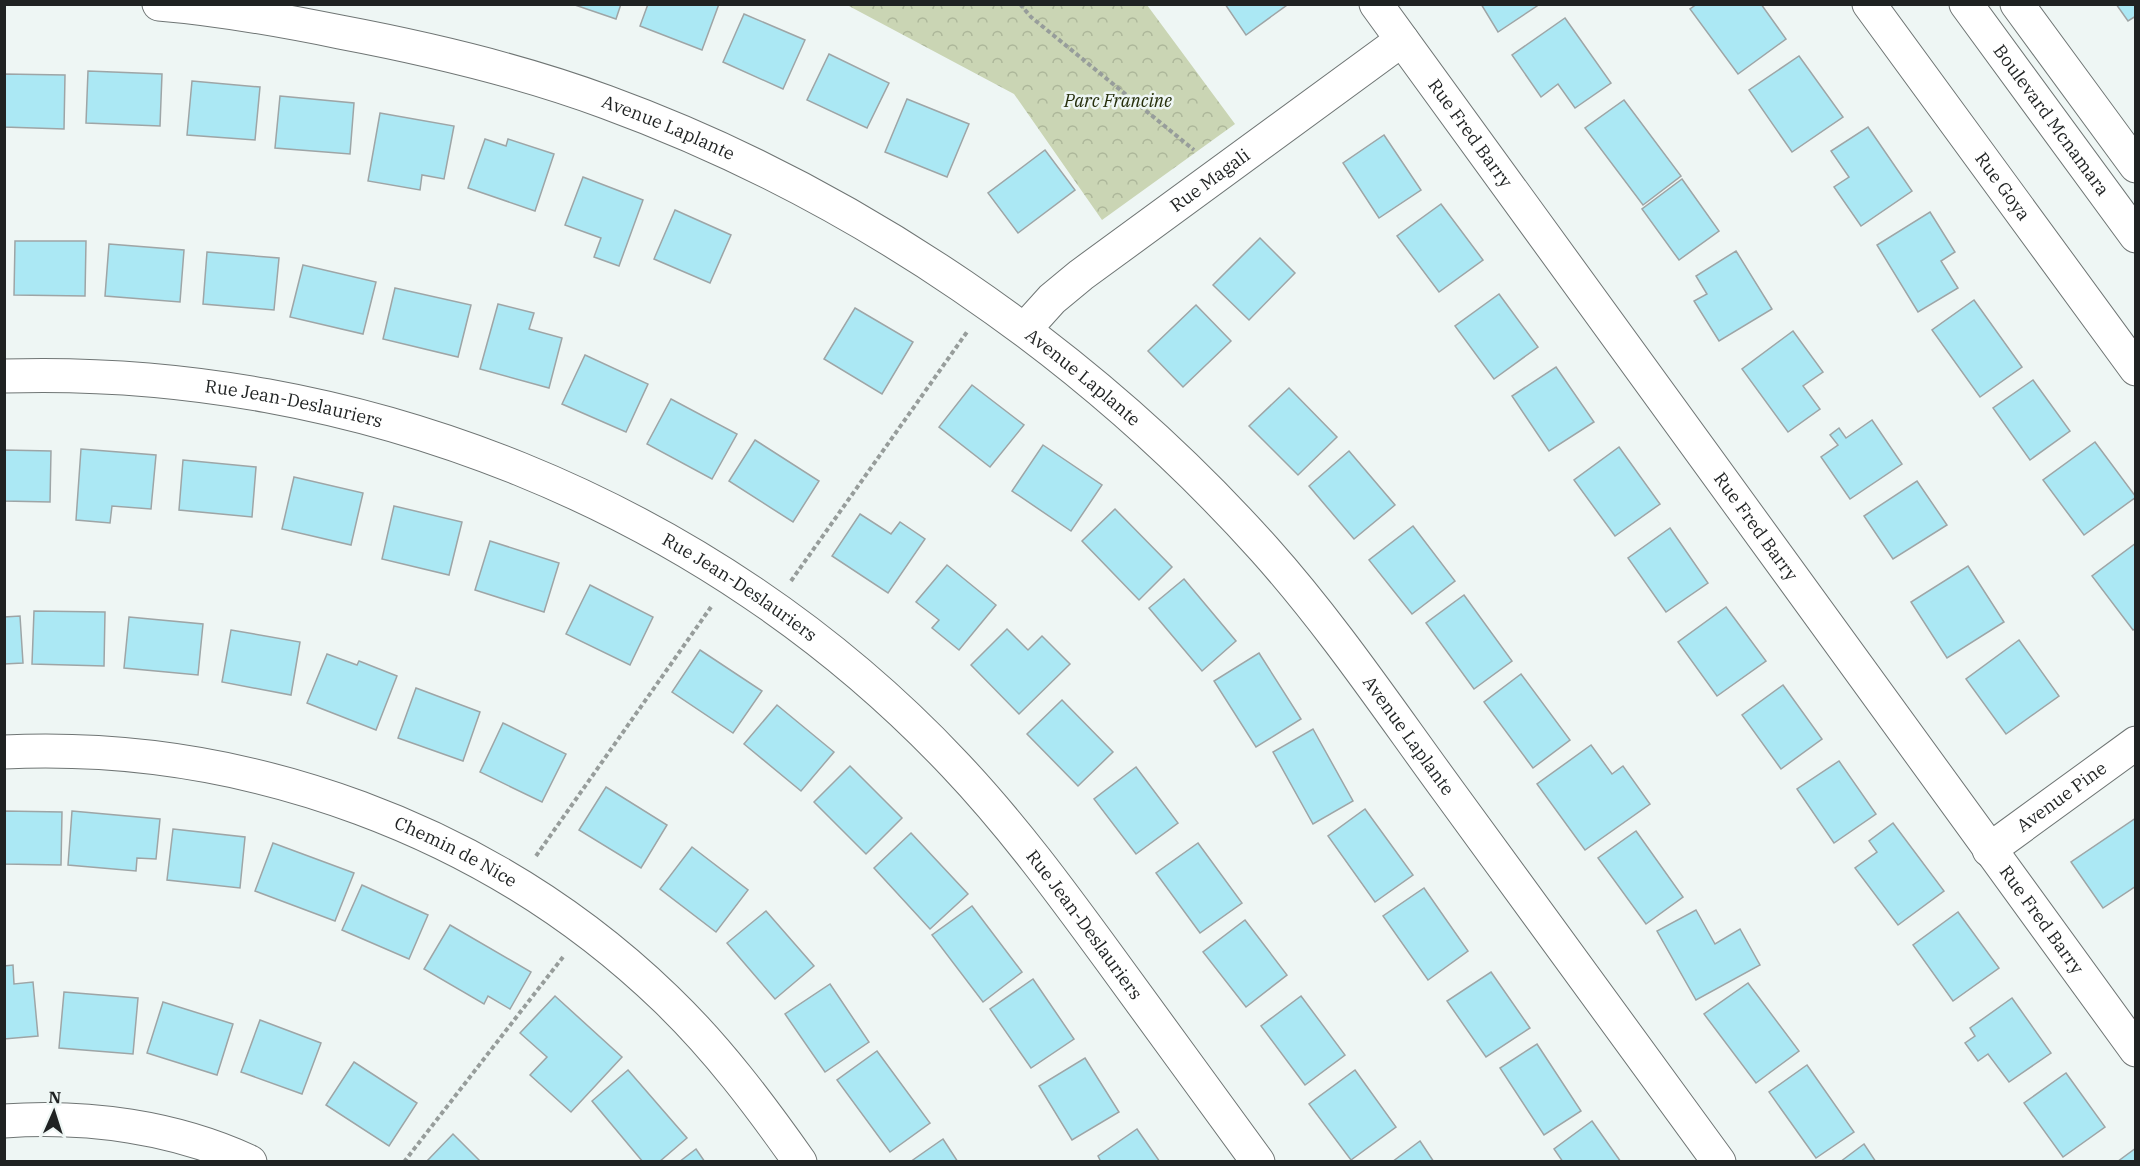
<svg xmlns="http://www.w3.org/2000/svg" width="2140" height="1166" viewBox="0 0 2140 1166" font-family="'IBM Plex Serif',serif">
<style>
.forest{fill:url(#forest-crowns)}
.building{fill:#abe8f4;stroke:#9ea5a6;stroke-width:1.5}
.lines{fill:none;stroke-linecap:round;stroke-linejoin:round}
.minor-casing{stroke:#6f7574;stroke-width:35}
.path{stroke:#979d9b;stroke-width:4;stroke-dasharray:4.5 3;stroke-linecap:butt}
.minor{stroke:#fff;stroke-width:33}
.labels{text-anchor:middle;stroke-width:5;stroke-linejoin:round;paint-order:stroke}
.park-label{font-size:18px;font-style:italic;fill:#252e0b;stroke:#eef6f4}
.street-label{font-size:18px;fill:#1f2222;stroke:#eef6f4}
</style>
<defs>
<pattern id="forest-crowns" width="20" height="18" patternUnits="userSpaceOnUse" patternTransform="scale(1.5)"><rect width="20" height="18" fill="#cad5b4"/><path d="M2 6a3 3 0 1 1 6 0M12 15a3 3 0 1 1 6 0" fill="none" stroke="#adb79a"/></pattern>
</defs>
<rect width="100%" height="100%" fill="#eef6f4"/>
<polygon class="forest" points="847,5 1147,5 1235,124 1102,220 1014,94"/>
<g class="building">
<polygon points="572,4 621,4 616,19"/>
<polygon points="648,4 719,4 702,50 640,26"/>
<polygon points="1225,4 1287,4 1287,5 1246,35"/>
<polygon points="1481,4 1540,4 1498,32"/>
<polygon points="1697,4 1761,4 1786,39 1738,74 1690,9"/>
<polygon points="2116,4 2136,4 2136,16 2128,21"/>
<polygon points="744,14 805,40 783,89 723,62"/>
<polygon points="1565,18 1611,83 1575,108 1558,84 1541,97 1512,55"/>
<polygon points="829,54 889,83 867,128 807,100"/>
<polygon points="1799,56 1843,117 1792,152 1749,90"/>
<polygon points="88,71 162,74 160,126 86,123"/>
<polygon points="4,74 65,75 64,129 4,127"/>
<polygon points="192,81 260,87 255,140 187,135"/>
<polygon points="280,96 354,103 350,154 275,148"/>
<polygon points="907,99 969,124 947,177 885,152"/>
<polygon points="1624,100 1681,176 1643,205 1585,128"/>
<polygon points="380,113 454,126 444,179 422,175 420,190 368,181"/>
<polygon points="1868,127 1912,191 1861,226 1834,187 1849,177 1831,151"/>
<polygon points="1384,135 1421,190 1379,218 1343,163"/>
<polygon points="485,139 506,146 508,139 554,154 535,211 468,188"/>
<polygon points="1045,150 1075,190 1018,233 988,193"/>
<polygon points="583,177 643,200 619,266 594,257 601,238 565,225"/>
<polygon points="1682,179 1719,231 1679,260 1642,209"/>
<polygon points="1441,204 1483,260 1439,292 1397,236"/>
<polygon points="675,210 731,235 710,283 654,259"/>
<polygon points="1930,212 1955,252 1941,261 1958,288 1918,312 1877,245"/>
<polygon points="1260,238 1295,273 1249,320 1213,285"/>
<polygon points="15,241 86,241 85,296 14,295"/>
<polygon points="109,244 184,250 180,302 105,296"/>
<polygon points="1736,251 1772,309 1719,341 1694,301 1707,294 1696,276"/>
<polygon points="207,252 279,258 274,310 203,304"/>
<polygon points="303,265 376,282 363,334 290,317"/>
<polygon points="395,288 471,305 458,357 383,339"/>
<polygon points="1499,294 1538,347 1494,379 1455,326"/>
<polygon points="1974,300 2022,367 1980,397 1932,330"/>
<polygon points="498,304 534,313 529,329 562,338 549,388 480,369"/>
<polygon points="1196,305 1231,341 1183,387 1148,351"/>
<polygon points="855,308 913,342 882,394 824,359"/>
<polygon points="1793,331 1823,372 1803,386 1820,409 1788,432 1742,369"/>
<polygon points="585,355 648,384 626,432 562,404"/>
<polygon points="1556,367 1594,422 1549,451 1512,396"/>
<polygon points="2033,380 2070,431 2030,460 1993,408"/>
<polygon points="972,385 1024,425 990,467 939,427"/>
<polygon points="1289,388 1337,437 1298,475 1249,426"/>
<polygon points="671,399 737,434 712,479 647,444"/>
<polygon points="1872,420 1902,464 1850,499 1821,457 1838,445 1830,435 1839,428 1846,438"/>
<polygon points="755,440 819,481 793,522 729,481"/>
<polygon points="2095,442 2136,497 2084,535 2043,480"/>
<polygon points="1043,445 1102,485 1071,531 1012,491"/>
<polygon points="1619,447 1660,504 1615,536 1574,480"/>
<polygon points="81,449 156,455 151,509 112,506 110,523 76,520"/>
<polygon points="4,450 51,451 50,502 4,501"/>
<polygon points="1349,451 1395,505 1354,539 1309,486"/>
<polygon points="183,460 256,467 252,517 179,510"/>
<polygon points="294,477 363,493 351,545 282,529"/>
<polygon points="1917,481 1947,525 1893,559 1864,516"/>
<polygon points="394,506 462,522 449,575 382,559"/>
<polygon points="1115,509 1172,567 1139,600 1082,541"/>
<polygon points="860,514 891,534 900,522 925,539 888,593 832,556"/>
<polygon points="1413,526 1455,581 1412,614 1369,560"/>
<polygon points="1670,528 1708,583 1666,612 1628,558"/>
<polygon points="490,541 559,563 544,612 475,590"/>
<polygon points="2136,543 2136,628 2133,630 2092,576"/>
<polygon points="947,565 996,605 959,650 932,628 939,620 916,602"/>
<polygon points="1968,566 2004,622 1947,658 1911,602"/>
<polygon points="1184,579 1236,641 1202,671 1149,608"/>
<polygon points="590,585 653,617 630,665 566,634"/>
<polygon points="1464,595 1512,661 1474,689 1426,623"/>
<polygon points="1726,607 1766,661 1717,696 1678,642"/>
<polygon points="34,611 105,612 104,666 32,664"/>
<polygon points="20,616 23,663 4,664 4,617"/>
<polygon points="129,617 203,624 198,675 124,668"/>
<polygon points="1007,629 1028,650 1042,636 1070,664 1019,714 971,665"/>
<polygon points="231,630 300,642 291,695 222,682"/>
<polygon points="2019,640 2059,696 2006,734 1966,679"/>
<polygon points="700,650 762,691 733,733 672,692"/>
<polygon points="1259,653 1301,719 1256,747 1214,681"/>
<polygon points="327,654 357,665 359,661 397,676 376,730 307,703"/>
<polygon points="1521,674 1570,740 1533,768 1484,702"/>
<polygon points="1783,685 1822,739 1781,769 1742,715"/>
<polygon points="416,688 480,712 463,761 398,738"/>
<polygon points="1062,700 1113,752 1078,786 1027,734"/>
<polygon points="777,705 834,752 801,791 744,744"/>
<polygon points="503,723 566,754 542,802 480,772"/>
<polygon points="1313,729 1353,801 1313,824 1273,752"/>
<polygon points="1591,745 1612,774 1623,766 1650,804 1585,850 1537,784"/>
<polygon points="1839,761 1876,814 1834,843 1797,789"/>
<polygon points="850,766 902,818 866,854 814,802"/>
<polygon points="1136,767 1178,823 1136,854 1094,799"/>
<polygon points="606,787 667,825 641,868 579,830"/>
<polygon points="1365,809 1413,875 1375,902 1328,836"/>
<polygon points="4,811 62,812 61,865 4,864"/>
<polygon points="72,811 160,819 156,859 137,858 136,871 68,865"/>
<polygon points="2136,818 2136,886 2103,908 2071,862"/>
<polygon points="1893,823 1944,891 1898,925 1855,868 1877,852 1869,841"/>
<polygon points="173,829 245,837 240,888 167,880"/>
<polygon points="1636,831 1683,897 1646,924 1598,858"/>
<polygon points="911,833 968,894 930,929 874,868"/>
<polygon points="273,843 354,873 335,921 255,891"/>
<polygon points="1198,843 1242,903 1200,933 1156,873"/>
<polygon points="692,847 748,890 716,932 660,889"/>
<polygon points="362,885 428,915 409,959 342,930"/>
<polygon points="1424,888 1468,951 1428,980 1383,916"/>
<polygon points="972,906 1022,972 983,1002 932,935"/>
<polygon points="1696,910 1715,944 1740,929 1760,965 1696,1000 1657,931"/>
<polygon points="766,911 814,966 775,999 727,943"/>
<polygon points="1958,912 1999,968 1953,1001 1913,945"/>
<polygon points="1245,920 1287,975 1246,1007 1203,952"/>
<polygon points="450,925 531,972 510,1009 488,996 484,1004 424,969"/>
<polygon points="13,965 14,984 33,982 38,1036 4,1039 4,966"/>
<polygon points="1491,972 1530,1028 1486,1057 1447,1001"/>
<polygon points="1033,979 1074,1039 1031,1068 990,1009"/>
<polygon points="1748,983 1799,1051 1756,1083 1704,1014"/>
<polygon points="830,984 869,1042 825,1072 785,1014"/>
<polygon points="64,992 138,998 133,1054 59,1048"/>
<polygon points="555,996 622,1057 571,1112 530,1075 547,1057 520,1033"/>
<polygon points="1301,996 1345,1055 1305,1085 1261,1026"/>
<polygon points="2012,998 2051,1053 2009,1082 1988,1054 1978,1061 1965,1043 1975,1036 1970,1028"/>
<polygon points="163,1002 233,1024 217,1075 147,1053"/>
<polygon points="260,1020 321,1043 302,1094 241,1072"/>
<polygon points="1537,1044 1581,1111 1544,1135 1500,1068"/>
<polygon points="877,1051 930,1123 890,1152 837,1080"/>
<polygon points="1085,1058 1119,1112 1072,1140 1039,1086"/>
<polygon points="354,1062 417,1103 389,1146 326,1105"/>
<polygon points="1807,1065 1854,1132 1816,1158 1769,1092"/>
<polygon points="628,1070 687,1138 659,1162 643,1162 592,1101"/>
<polygon points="1355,1070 1396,1127 1351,1160 1309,1104"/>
<polygon points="2066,1073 2105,1127 2063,1157 2024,1103"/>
<polygon points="1592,1121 1621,1162 1563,1162 1554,1149"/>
<polygon points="1137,1129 1160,1162 1101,1162 1098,1156"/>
<polygon points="453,1134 481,1162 426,1162"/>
<polygon points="943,1139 958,1162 910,1162"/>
<polygon points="1420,1141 1434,1162 1392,1162"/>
<polygon points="1864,1144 1876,1162 1840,1162"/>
<polygon points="2136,1148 2136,1162 2117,1162"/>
<polygon points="696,1149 705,1162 679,1162"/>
</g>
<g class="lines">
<defs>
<g id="minor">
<path id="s1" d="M159 4C220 9 281 20 340 32 430 49 520 70 606 102 855 193 1087 352 1264 549 1332 625 1389 710 1449 792 1539 915 1629 1038 1719 1162"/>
<path id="s2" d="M1376 4 2136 1050"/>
<path id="s3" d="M1869 4 2136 369"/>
<path id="s4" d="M1966 4 2136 236"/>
<polyline points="2017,4 2136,166"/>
<path id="s5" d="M1025 329 1052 299 1081 275 1402 40"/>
<path id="s6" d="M4 376C357 365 711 506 954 764 1012 825 1061 892 1110 959 1159 1027 1209 1094 1258 1162"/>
<path id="s7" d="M4 752C246 741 491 830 666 999 717 1048 759 1104 800 1162"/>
<path id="s8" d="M1989 850 2136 743"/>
<path d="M4 1121C87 1115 175 1127 250 1162"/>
</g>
</defs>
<use href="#minor" class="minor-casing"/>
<g class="path">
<polyline points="1020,4 1031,17 1194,150"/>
<polyline points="791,581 967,332"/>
<polyline points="536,856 711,607"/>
<polyline points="404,1162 563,957"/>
</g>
<use href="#minor" class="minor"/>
</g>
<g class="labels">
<g class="park-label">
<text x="1118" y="107">Parc Francine</text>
</g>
<g class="street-label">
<text dy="6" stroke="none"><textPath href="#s4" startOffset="144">Boulevard Mcnamara</textPath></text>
<text dy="6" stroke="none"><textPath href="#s1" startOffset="526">Avenue Laplante</textPath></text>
<text dy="6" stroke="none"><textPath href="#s2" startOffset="160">Rue Fred Barry</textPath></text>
<text dy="6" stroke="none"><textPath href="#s5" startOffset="238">Rue Magali</textPath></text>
<text dy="6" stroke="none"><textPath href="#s3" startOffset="226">Rue Goya</textPath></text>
<text dy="6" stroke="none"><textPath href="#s1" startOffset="1012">Avenue Laplante</textPath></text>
<text dy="6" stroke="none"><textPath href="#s6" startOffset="292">Rue Jean-Deslauriers</textPath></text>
<text dy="6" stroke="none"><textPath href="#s2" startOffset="646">Rue Fred Barry</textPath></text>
<text dy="6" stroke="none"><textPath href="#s6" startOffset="778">Rue Jean-Deslauriers</textPath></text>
<text dy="6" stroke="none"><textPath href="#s1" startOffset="1498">Avenue Laplante</textPath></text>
<text dy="6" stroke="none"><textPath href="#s8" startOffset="90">Avenue Pine</textPath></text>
<text dy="6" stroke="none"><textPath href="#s7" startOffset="468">Chemin de Nice</textPath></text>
<text dy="6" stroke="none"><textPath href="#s2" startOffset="1132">Rue Fred Barry</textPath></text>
<text dy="6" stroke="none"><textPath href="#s6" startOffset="1264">Rue Jean-Deslauriers</textPath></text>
</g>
</g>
<rect width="2140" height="1166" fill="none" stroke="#1f2222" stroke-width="12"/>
<g transform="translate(54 1112) rotate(3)" stroke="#eef6f4" stroke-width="4.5" paint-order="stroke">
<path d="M0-4.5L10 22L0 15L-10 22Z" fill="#1f2222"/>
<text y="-9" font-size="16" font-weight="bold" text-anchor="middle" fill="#1f2222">N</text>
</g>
</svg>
